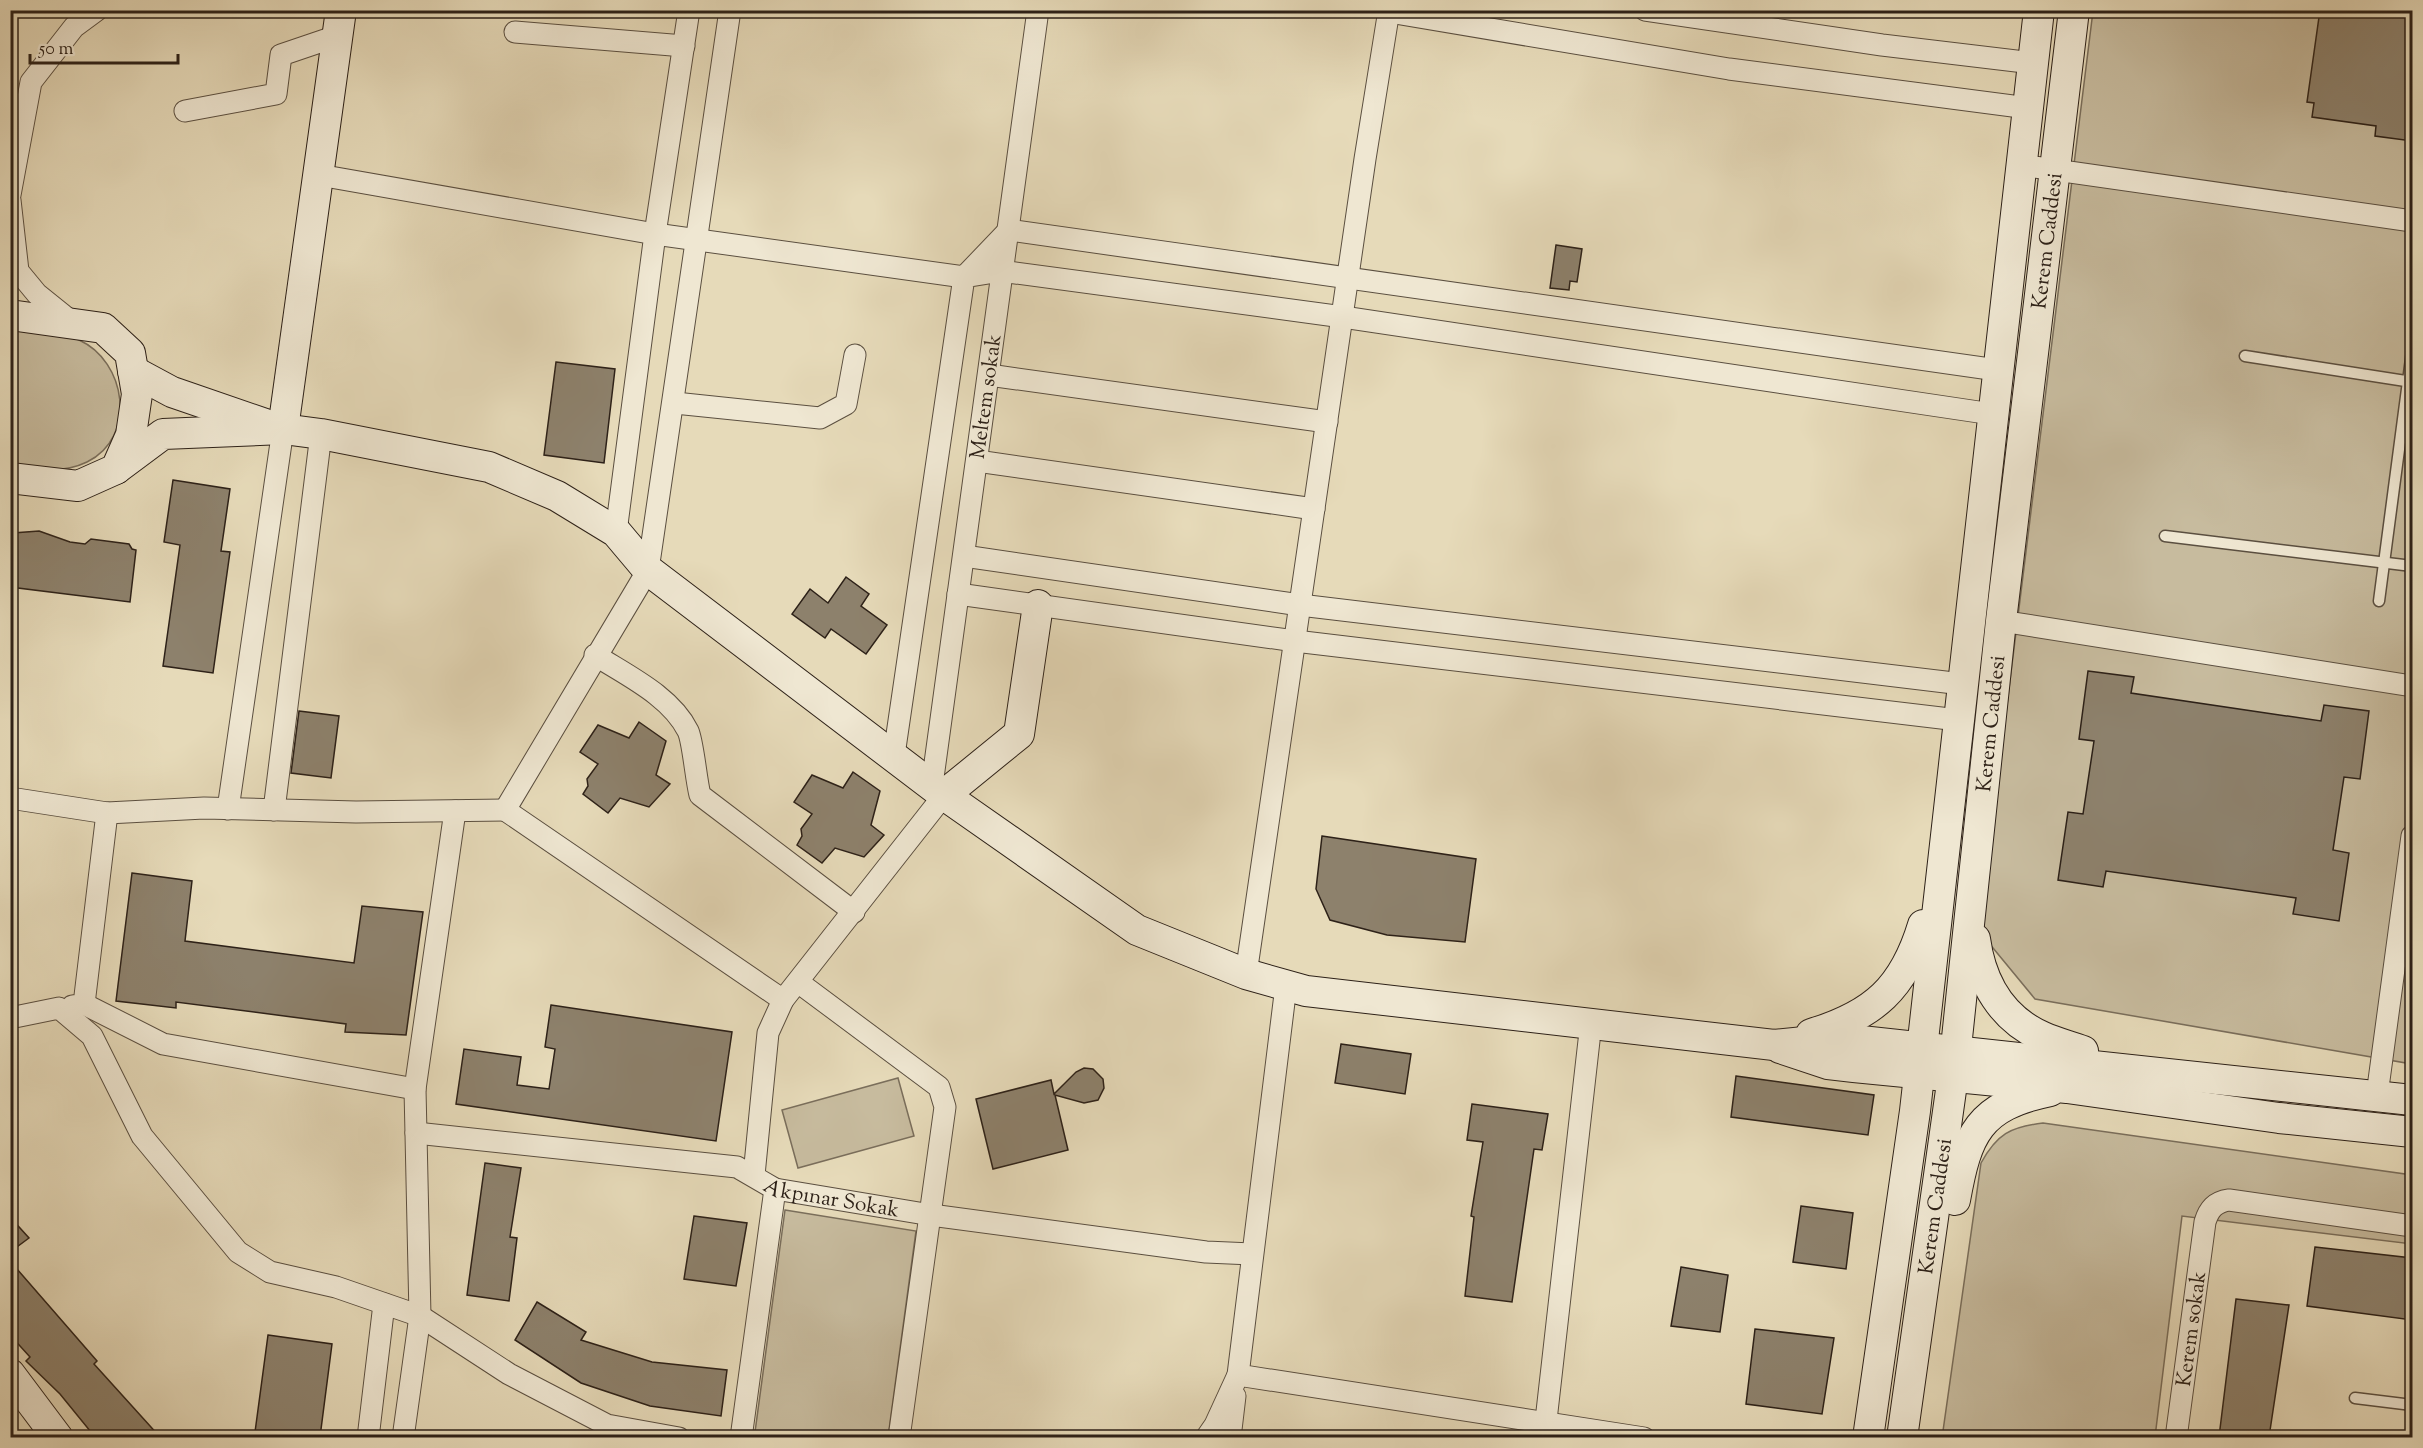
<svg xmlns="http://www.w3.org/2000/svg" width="2423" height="1448" viewBox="0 0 2423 1448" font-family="'Sorts Mill Goudy',serif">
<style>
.green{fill:#c7bb9e;stroke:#7a6e5b;stroke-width:1.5}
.building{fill:#8d816c;stroke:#2d2118;stroke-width:1.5}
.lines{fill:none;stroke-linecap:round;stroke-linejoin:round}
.lane-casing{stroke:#5b4f40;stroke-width:13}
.street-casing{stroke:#5b4f40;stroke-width:23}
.secondary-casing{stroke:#2d2118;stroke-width:32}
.lane{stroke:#efe7d2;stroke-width:10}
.street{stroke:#efe7d2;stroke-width:21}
.secondary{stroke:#efe7d2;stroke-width:30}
.labels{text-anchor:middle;stroke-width:4.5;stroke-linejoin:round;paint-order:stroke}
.street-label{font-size:21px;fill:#2d2118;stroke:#efe7d2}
</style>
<rect width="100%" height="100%" fill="#e6dab9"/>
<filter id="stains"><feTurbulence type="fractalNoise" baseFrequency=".00333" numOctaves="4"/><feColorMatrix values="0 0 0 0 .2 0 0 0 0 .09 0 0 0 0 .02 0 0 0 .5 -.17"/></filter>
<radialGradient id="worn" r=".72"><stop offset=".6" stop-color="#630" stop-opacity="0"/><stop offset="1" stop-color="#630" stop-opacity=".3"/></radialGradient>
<g class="green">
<polygon points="2093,11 2412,11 2412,1064 2035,999 1979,931"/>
<path d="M11 330C29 333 63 332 79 340 126 361 138 437 87 462 62 474 36 470 11 467Z"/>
<polygon points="898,1078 914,1136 798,1168 782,1110"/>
<path d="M2043 1123 2412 1175V1244L2182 1216 2155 1437 1942 1438 1981 1163C1997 1134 2010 1127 2043 1123Z"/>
<polygon points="785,1210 916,1231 888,1437 799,1438 755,1432"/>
</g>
<g class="building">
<polygon points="2320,10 2412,10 2412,141 2375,136 2376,126 2312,117 2314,103 2307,102"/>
<polygon points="1556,245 1582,249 1577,282 1570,281 1569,290 1550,288"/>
<polygon points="556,362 615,369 604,463 544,455"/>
<polygon points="173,480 230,489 221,551 230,552 213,673 163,666 180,545 164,542"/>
<polygon points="39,531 70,542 85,544 91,539 129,544 132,549 136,550 130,602 10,587 13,533"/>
<polygon points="846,577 869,594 861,606 887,625 866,654 831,629 825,638 792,614 810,589 828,603"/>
<polygon points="2088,671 2134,677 2131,693 2321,721 2324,705 2369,711 2360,779 2344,777 2333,850 2349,853 2339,921 2293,914 2296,898 2106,871 2103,887 2058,880 2068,812 2083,814 2094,741 2079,739"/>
<polygon points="299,711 339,716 331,778 291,773"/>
<polygon points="639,722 666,741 656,775 670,784 649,807 620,798 608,813 583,794 588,786 587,779 598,764 580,752 598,725 629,738"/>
<polygon points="853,772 880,791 871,825 884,835 864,857 835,848 822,863 797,845 802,836 801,829 812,814 794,802 812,775 843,788"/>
<polygon points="1322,836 1476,859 1465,942 1387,935 1330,920 1316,889"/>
<polygon points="132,873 192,881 185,941 354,963 362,906 423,912 406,1035 345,1032 346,1024 176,1002 176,1008 116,1001"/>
<polygon points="551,1005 732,1032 716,1141 456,1104 464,1049 521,1057 517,1085 549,1089 555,1049 545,1047"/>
<polygon points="1341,1044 1411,1054 1405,1094 1335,1083"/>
<polygon points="1084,1068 1093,1069 1103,1079 1104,1088 1098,1100 1084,1103 1055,1095 1068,1150 993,1169 976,1099 1051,1080 1054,1094 1076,1072"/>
<polygon points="1736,1076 1874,1095 1868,1135 1731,1117"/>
<polygon points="1472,1104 1548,1114 1542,1150 1534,1149 1512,1302 1465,1296 1474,1217 1471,1216 1483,1142 1467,1140"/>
<polygon points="485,1163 521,1168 510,1237 517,1238 509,1301 467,1295"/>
<polygon points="1801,1206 1853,1213 1846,1269 1793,1262"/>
<polygon points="694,1216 747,1223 736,1286 684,1279"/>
<polygon points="10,1217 29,1238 10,1252"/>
<polygon points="2315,1247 2412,1258 2412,1320 2307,1306"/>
<polygon points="10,1261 97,1361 94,1364 160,1437 95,1437 60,1394 26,1361 30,1357 10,1335"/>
<polygon points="1681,1267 1728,1275 1720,1332 1671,1326"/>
<polygon points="2236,1299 2289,1305 2269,1437 2219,1437"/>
<polygon points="537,1302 586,1332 581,1340 652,1362 727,1370 721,1416 650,1406 581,1383 515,1340"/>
<polygon points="1755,1329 1834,1338 1822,1414 1746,1404"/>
<polygon points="268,1335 332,1344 320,1437 292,1437 255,1432"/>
</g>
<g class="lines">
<defs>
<g id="lane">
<polyline points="2245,356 2412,382"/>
<polyline points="2165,536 2412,566"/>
<polyline points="2379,601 2412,351"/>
<polyline points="2355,1398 2412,1405"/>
</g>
<g id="street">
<polyline points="730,10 648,570 505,810 783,1000 944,795"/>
<polyline points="1645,10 1882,45 2033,63"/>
<polyline points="1389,12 1729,69 2028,108"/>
<polyline points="515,32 684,46"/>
<polyline points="185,111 276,94 281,55 337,36"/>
<polyline points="2021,165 2412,221"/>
<polyline points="319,175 655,234 964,277 1009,230 1997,370"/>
<polyline points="10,195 31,82 74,27 97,10"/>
<polyline points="10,200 18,271 37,294 73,323"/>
<polyline points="989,375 1327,422"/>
<polyline points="675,403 820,418 846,404 855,355"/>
<polyline points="977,461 1314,509"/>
<polyline points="616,532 655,234 689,10"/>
<polyline points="964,556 1300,605 1962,684"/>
<polyline points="958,594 1295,641 1958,720"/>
<polyline points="2001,621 2412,686"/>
<path d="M595 655C626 675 671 696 688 731 693 741 696 780 700 795L854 912"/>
<polyline points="894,755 964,277 1001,271 1343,317 1992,414"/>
<path id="s1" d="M932 785 1038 10"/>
<polyline points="10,798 107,813 204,808 356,812 505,810"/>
<polyline points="228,809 283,429"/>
<polyline points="274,810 321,434"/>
<polyline points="1246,974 1365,159 1389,10"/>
<polyline points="798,982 939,1087 945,1107 899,1438"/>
<polyline points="1286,986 1238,1375 1644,1438"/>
<polyline points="84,1004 163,1044 415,1089"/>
<polyline points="72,1006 84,1004 107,813"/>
<polyline points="10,1018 59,1008 92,1036 142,1136 238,1252 270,1272 336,1287 420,1316 509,1374 607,1425 679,1438"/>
<polyline points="2377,1095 2412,836"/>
<path id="s2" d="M416 1133 737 1167 775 1189 931 1215 1206 1252 1252 1254"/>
<polyline points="754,1175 768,1033 783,1000"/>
<polyline points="368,1438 384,1304"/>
<polyline points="403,1438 420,1316 415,1089 455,811"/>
<polyline points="741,1438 775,1189"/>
<polyline points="1206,1438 1215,1425 1238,1375"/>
<polyline points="1230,1438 1235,1396"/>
<polyline points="1544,1438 1591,1023"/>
<path id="s3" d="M2176 1438 2205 1222C2209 1209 2215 1202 2229 1200L2412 1226"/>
</g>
<g id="secondary">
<polyline points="10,315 103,328 130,353 137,394 131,435 116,469 78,486 10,478"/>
<polyline points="133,371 172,392 265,424"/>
<polyline points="283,429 341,10"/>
<polyline points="116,469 163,434 283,429 321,434 489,467 557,496 616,532 648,570 944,795 1137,930 1246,974 1306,991 1774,1045 1834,1039 1861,1041 2412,1100"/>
<polyline points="944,795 1019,734 1038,605"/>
<path d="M1975 939C1981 983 2002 1019 2043 1037 2056 1043 2070 1046 2083 1051"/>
<path d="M1811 1034C1874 1015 1904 988 1923 925"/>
<polyline points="1780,1048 1828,1064 1854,1067 2067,1088 2279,1118 2412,1132"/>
<path d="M1955 1200C1967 1134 1978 1106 2050 1091"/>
<polyline points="10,1374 58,1438"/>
<polyline points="1868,1438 1915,1111 2039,10"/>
<path id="s4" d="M1902 1438 1953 1076 2001 621 2074 10"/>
</g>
</defs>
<use href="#lane" class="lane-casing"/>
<use href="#street" class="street-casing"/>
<use href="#secondary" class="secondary-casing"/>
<use href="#lane" class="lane"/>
<use href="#street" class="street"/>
<use href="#secondary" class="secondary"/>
</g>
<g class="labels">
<g class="street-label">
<text dy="7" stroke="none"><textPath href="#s4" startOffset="1206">Kerem Caddesi</textPath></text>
<text dy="7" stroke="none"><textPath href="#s1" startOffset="392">Meltem sokak</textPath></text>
<text dy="7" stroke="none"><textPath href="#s4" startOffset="720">Kerem Caddesi</textPath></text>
<text dy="7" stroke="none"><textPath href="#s2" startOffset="424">Akpınar Sokak</textPath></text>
<text dy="7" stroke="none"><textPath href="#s4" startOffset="234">Kerem Caddesi</textPath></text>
<text dy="7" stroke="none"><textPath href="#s3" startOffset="110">Kerem sokak</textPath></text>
</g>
</g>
<rect width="2423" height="1448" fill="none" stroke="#e6dab9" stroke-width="36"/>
<rect x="12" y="12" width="2399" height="1424" fill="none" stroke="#2d2118" stroke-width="3"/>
<rect x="18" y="18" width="2387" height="1412" fill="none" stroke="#2d2118" stroke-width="1.5"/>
<path d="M30 54v9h148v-9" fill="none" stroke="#2d2118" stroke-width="3"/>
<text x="39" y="54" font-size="18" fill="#2d2118" stroke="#efe7d2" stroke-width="4.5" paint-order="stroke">50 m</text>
<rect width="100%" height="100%" filter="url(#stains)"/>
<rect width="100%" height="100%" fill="url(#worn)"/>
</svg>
